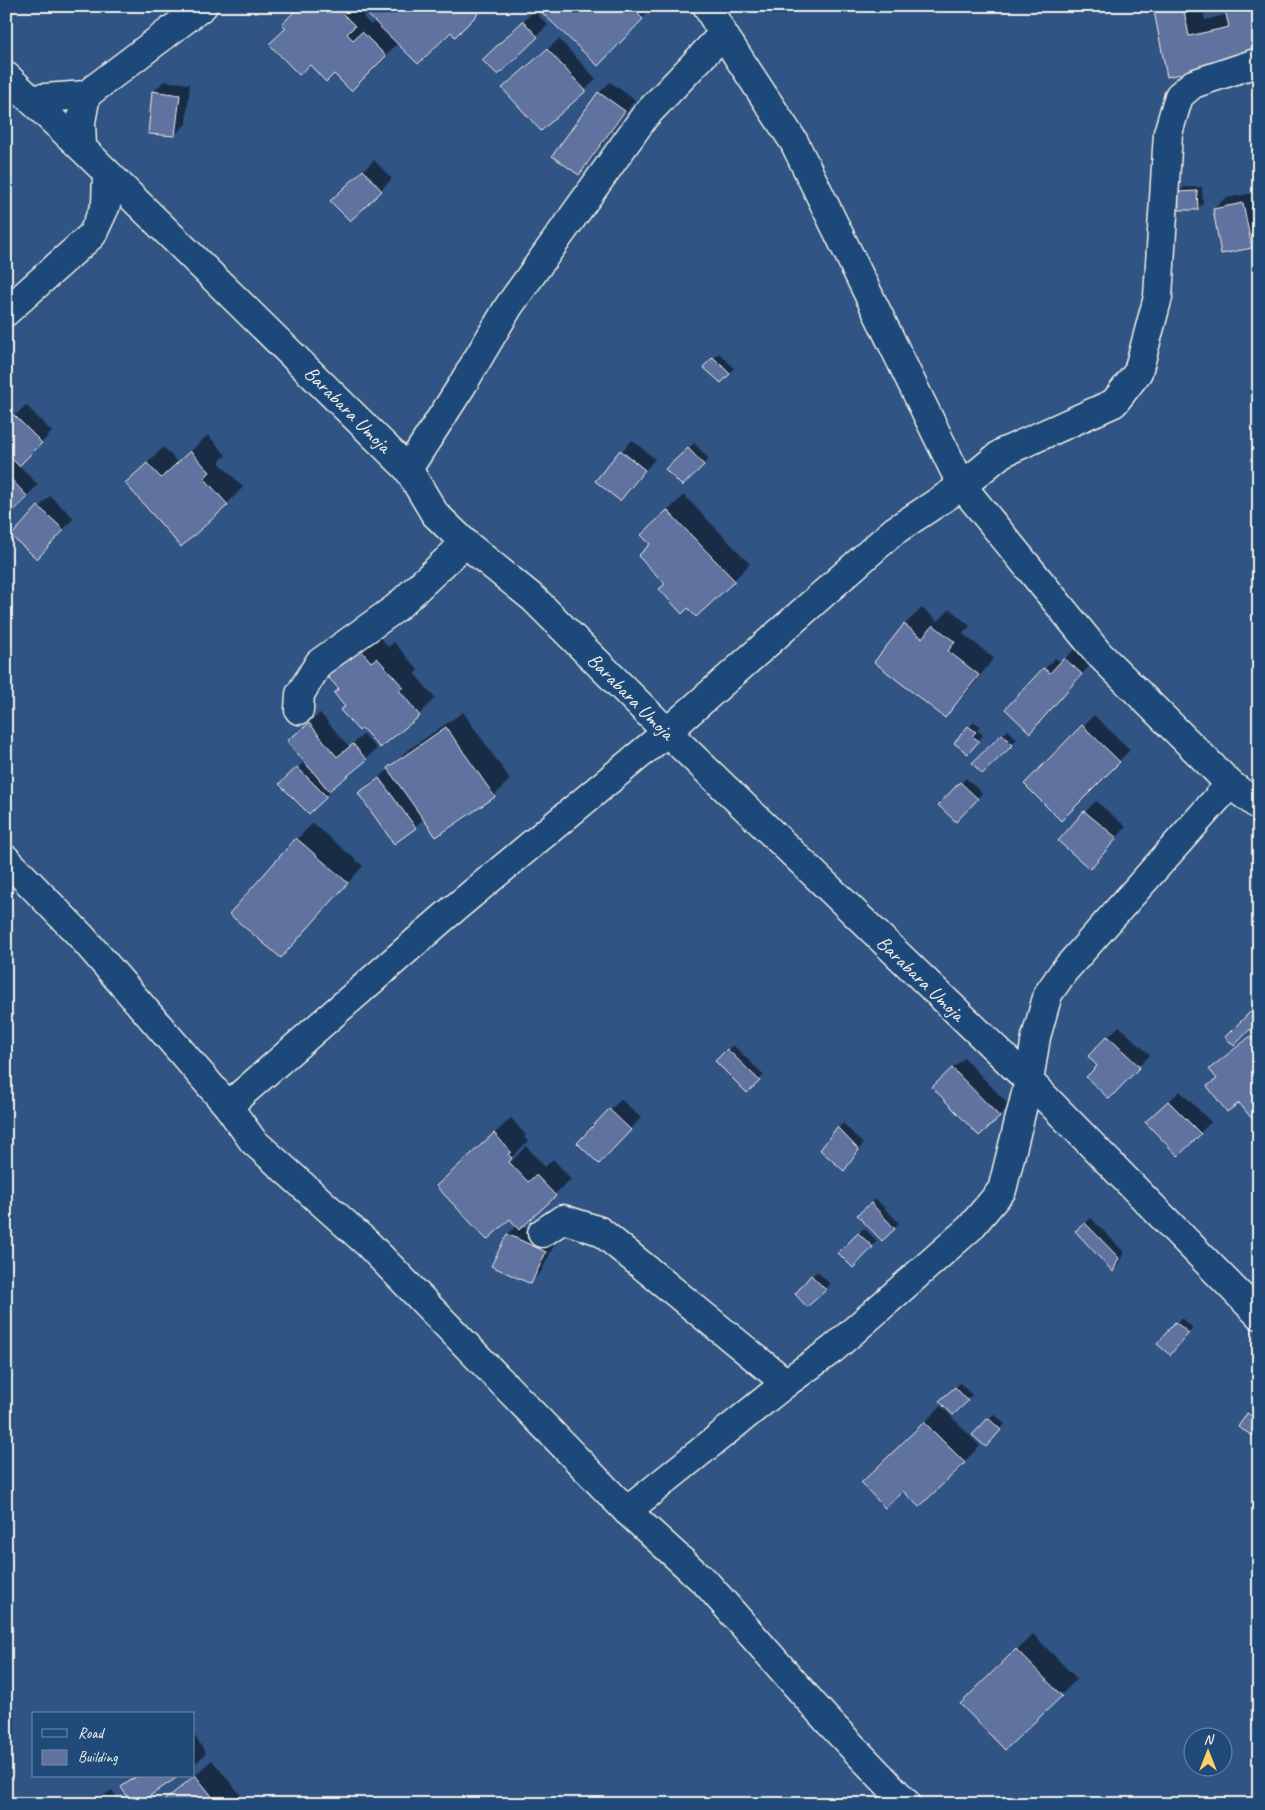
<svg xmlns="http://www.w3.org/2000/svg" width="1265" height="1810" viewBox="0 0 1265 1810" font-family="Caveat,sans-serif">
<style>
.shadow{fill:#0007;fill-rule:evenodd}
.building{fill:#61729f;stroke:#f4f1e8}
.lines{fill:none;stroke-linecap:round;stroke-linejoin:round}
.street-casing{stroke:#f4f1e8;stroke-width:31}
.street{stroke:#1f4a7a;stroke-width:28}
.labels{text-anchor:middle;stroke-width:4.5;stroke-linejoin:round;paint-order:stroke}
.street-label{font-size:20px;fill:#f4f1e8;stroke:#1f4a7a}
</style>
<rect width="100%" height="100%" fill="#305484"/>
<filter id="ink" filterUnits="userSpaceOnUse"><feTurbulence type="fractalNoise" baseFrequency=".02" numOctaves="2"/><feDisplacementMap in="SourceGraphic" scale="10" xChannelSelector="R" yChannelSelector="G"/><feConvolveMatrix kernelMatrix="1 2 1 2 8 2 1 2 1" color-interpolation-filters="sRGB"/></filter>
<g filter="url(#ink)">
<g class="shadow">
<path d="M302 6H368L372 10 376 6H484L455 35 451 30 398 43 351 89 287 28ZM367 12 375 20 371 25 363 17Z"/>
<polygon points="654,6 598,64 538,7 538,6"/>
<polygon points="1154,6 1202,6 1205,20 1259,6 1168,75"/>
<polygon points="534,11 548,25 498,73 495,49"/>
<polygon points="559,39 596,79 585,90 515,77"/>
<polygon points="164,81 190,84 186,124 175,135 153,92"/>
<polygon points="610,82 635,100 590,162 579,173 599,93"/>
<polygon points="374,160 392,179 350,220 343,190"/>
<polygon points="1184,187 1202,187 1203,204 1197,209 1179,192"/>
<polygon points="1254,193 1259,218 1259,239 1251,247 1214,209 1225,198"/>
<polygon points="719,353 734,368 721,382 705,367"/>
<polygon points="26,405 52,432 19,465 38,485 6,516 6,464 13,458 6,424"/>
<polygon points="208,435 226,455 219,462 243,487 227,504 126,483 164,447 178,463"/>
<polygon points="632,440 655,459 620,500 597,481"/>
<polygon points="694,443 709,459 682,484 667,469"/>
<polygon points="684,495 750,564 734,580 666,584 651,544 659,519"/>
<polygon points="50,496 74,518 48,547 39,507"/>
<polygon points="922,608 938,621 950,609 970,626 963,634 994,658 961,700 945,716 876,662 905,624"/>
<polygon points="376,632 388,647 394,642 418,670 415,674 435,698 419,715 380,747 346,706 340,688 328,675"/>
<polygon points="1076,648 1092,663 1030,732 1007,709 1055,658 1061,662"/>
<polygon points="463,712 510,779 494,796 437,836 424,818 415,827 359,794 370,783 390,769 405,752"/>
<polygon points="320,713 349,747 364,734 377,749 330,789 331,791 309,812 281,784 303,763 313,772 314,771 289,741"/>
<polygon points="1094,715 1130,750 1061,819 1025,784"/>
<polygon points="974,722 980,726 977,730 983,735 973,747 969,727"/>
<polygon points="1008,730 1017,739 982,772 974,763"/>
<polygon points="966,778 982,793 956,820 940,805"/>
<polygon points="1096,801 1126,827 1101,856 1085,812"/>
<polygon points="313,823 363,866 281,957 297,839"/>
<polygon points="1259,1004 1259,1124 1258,1124 1239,1101 1209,1087 1217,1078 1211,1069 1222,1058 1255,1032 1250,1028 1226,1037"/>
<polygon points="1119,1026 1150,1055 1109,1097 1099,1065 1090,1056"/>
<polygon points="733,1045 764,1075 747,1091 717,1061"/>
<polygon points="964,1058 1009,1105 999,1116 933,1087"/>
<polygon points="1180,1091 1211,1122 1178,1154 1147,1122"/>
<polygon points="621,1099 641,1118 610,1151 579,1143"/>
<polygon points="511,1118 526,1135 524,1137 528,1141 504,1165 506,1167 526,1146 545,1167 553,1159 571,1179 522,1225 556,1241 541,1272 530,1283 493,1265 508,1234 517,1225 510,1217 438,1186"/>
<polygon points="843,1123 863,1144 844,1169 822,1149"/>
<polygon points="876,1199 899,1223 882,1239 859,1215"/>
<polygon points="1091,1218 1124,1252 1118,1266 1113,1271 1082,1226"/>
<polygon points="864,1228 877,1241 853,1266 840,1253"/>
<polygon points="817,1271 830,1284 807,1305 796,1294"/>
<polygon points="1181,1318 1193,1328 1175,1349 1176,1323"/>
<polygon points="960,1383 972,1395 967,1400 946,1396"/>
<polygon points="941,1406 980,1446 964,1462 903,1489 879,1467"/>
<polygon points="1253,1408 1259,1412 1259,1428 1253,1435 1240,1427"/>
<polygon points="994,1414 1005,1424 991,1440 988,1419"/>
<polygon points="1033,1634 1077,1679 1061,1695 962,1704"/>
<polygon points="194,1735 206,1753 194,1765"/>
<polygon points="212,1760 248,1804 160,1804 194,1776"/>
<polygon points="112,1790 120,1804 90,1804"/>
</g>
<g class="building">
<polygon points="300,6 335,6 355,26 347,34 353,40 362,32 386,56 351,91 334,74 326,82 310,65 299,75 269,44 286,28 282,24"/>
<polygon points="375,6 471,6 478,14 455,37 451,32 418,64 367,14"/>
<polygon points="630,6 643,19 598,66 536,7"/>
<polygon points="1153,6 1183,6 1189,36 1229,27 1224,6 1259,6 1259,56 1167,77"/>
<polygon points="523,21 538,37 498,75 482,60"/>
<polygon points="547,49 586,91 541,131 502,88"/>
<polygon points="152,91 180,95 175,136 148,134"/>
<polygon points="598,92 625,111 579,175 552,156"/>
<polygon points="363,170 382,191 350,221 330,201"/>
<polygon points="1197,191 1198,210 1179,210 1178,192"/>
<polygon points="1243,203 1252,248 1221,254 1213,209"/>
<polygon points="713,357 730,374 721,383 703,367"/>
<polygon points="14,415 42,443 19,466 6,453 6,423"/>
<polygon points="688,448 704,465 682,486 665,469"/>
<polygon points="620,450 645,470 620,501 595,481"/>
<polygon points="190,451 210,472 204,478 228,505 181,547 125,483 147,463 161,478"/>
<polygon points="6,474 28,497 6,518"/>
<polygon points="38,506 64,530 37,559 11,536"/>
<polygon points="667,510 735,581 696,617 688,608 682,614 659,589 665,584 638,556 650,544 641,535"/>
<polygon points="904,624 922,638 933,625 955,642 948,651 979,675 945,718 874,662"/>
<polygon points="359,648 371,662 377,658 403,687 399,690 420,716 380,748 362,728 359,731 340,710 345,707 334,693 339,689 326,675"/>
<polygon points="1064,658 1082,674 1030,733 1005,709 1043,668 1050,673"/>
<polygon points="309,723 337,757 353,744 367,760 329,791 287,741"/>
<polygon points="1082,725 1120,762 1061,821 1024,784"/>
<polygon points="968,726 976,732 972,736 979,741 968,754 954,743"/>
<polygon points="446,727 495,797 436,837 387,768"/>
<polygon points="1002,734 1013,745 982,774 972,763"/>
<polygon points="297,767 327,797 309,814 279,784"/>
<polygon points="379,778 416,828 394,844 358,793"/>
<polygon points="960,782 978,799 956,822 938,805"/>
<polygon points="1084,811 1117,838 1090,869 1058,841"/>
<polygon points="296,838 348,883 281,958 229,914"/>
<polygon points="1253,1009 1259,1014 1259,1038 1250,1029 1234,1046 1225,1037"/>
<polygon points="1252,1035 1259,1043 1258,1126 1239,1103 1227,1112 1207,1086 1217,1079 1209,1069"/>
<polygon points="1107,1036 1140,1067 1109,1099 1086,1077 1097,1066 1088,1056"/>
<polygon points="727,1049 760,1081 747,1093 715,1061"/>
<polygon points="952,1068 1000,1117 979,1136 932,1087"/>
<polygon points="1168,1101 1201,1134 1178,1156 1145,1122"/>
<polygon points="609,1109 631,1130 599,1164 577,1143"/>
<polygon points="837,1127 859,1150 844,1171 820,1150"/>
<polygon points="494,1133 511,1152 508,1154 512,1158 509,1162 528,1182 536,1175 556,1196 519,1230 510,1219 487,1240 436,1186"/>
<polygon points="871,1203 895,1229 882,1241 857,1215"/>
<polygon points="1085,1223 1119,1258 1113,1272 1075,1231"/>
<polygon points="858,1233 873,1247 853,1268 838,1253"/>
<polygon points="507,1234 546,1252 531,1284 491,1266"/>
<polygon points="811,1275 826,1290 807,1307 795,1294"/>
<polygon points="1175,1322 1189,1333 1170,1355 1157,1344"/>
<polygon points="955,1387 968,1401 953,1415 939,1401"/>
<polygon points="1247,1413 1259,1420 1259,1427 1253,1436 1238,1427"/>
<polygon points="988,1418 1001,1430 986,1447 972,1435"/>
<polygon points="924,1422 965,1463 919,1507 903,1491 885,1508 861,1483"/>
<polygon points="1016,1649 1062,1696 1005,1750 960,1704"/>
<polygon points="195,1775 218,1804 160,1804 194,1776"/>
<polygon points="137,1776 179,1776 138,1804 132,1804 121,1787"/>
</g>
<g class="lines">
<defs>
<g id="street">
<polyline points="707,6 723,34 794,142 962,486 1099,654 1230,784 1259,806"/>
<polyline points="6,76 82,148 408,469 435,514 465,543 534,599 667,732 1029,1081 1259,1315"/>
<polyline points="31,99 86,95"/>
<polyline points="82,148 81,122 86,95 203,6"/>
<polyline points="6,312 92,235 106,205 107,173"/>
<polyline points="408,469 461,387 509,306 645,116 723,34"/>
<polyline points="299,710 300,694 319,663 396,608 465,543"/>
<polyline points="6,859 81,936 228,1106 253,1141 368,1244 627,1511 708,1585 826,1719 907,1804"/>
<polyline points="228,1106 443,918 667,732 894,531 962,486 1002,453 1114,403 1138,372 1158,297 1168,133 1179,96 1193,84 1259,62"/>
<polyline points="542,1233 563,1219 600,1231 786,1383"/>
<polyline points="627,1511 786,1383 833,1349 970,1228 1002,1190 1029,1081 1036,1037 1048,994 1064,971 1230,784"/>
</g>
</defs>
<use href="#street" class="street-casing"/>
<use href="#street" class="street"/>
</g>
</g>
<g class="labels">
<g class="street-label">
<text transform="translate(348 409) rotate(45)" y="7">Barabara Umoja</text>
<text transform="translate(631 696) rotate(45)" y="7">Barabara Umoja</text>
<text transform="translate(921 978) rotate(44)" y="7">Barabara Umoja</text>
</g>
</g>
<rect width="1265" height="1810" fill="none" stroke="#1f4a7a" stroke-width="25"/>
<rect x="12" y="12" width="1240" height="1785" fill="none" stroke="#f4f1e8" stroke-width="2" filter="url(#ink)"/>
<rect x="32" y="1712" width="162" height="65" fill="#1f4a7a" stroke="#748da6"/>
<rect x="42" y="1729" width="25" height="8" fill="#1f4a7a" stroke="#748da6"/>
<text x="78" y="1738" font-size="15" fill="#f4f1e8">Road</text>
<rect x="42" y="1750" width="25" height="15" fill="#61729f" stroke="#748da6"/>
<text x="78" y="1762" font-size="15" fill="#f4f1e8">Building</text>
<g transform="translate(1208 1752)"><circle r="24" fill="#1f4a7a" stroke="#748da6"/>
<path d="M0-4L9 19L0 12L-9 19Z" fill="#ffd166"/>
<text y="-8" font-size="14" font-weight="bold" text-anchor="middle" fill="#f4f1e8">N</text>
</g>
</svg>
